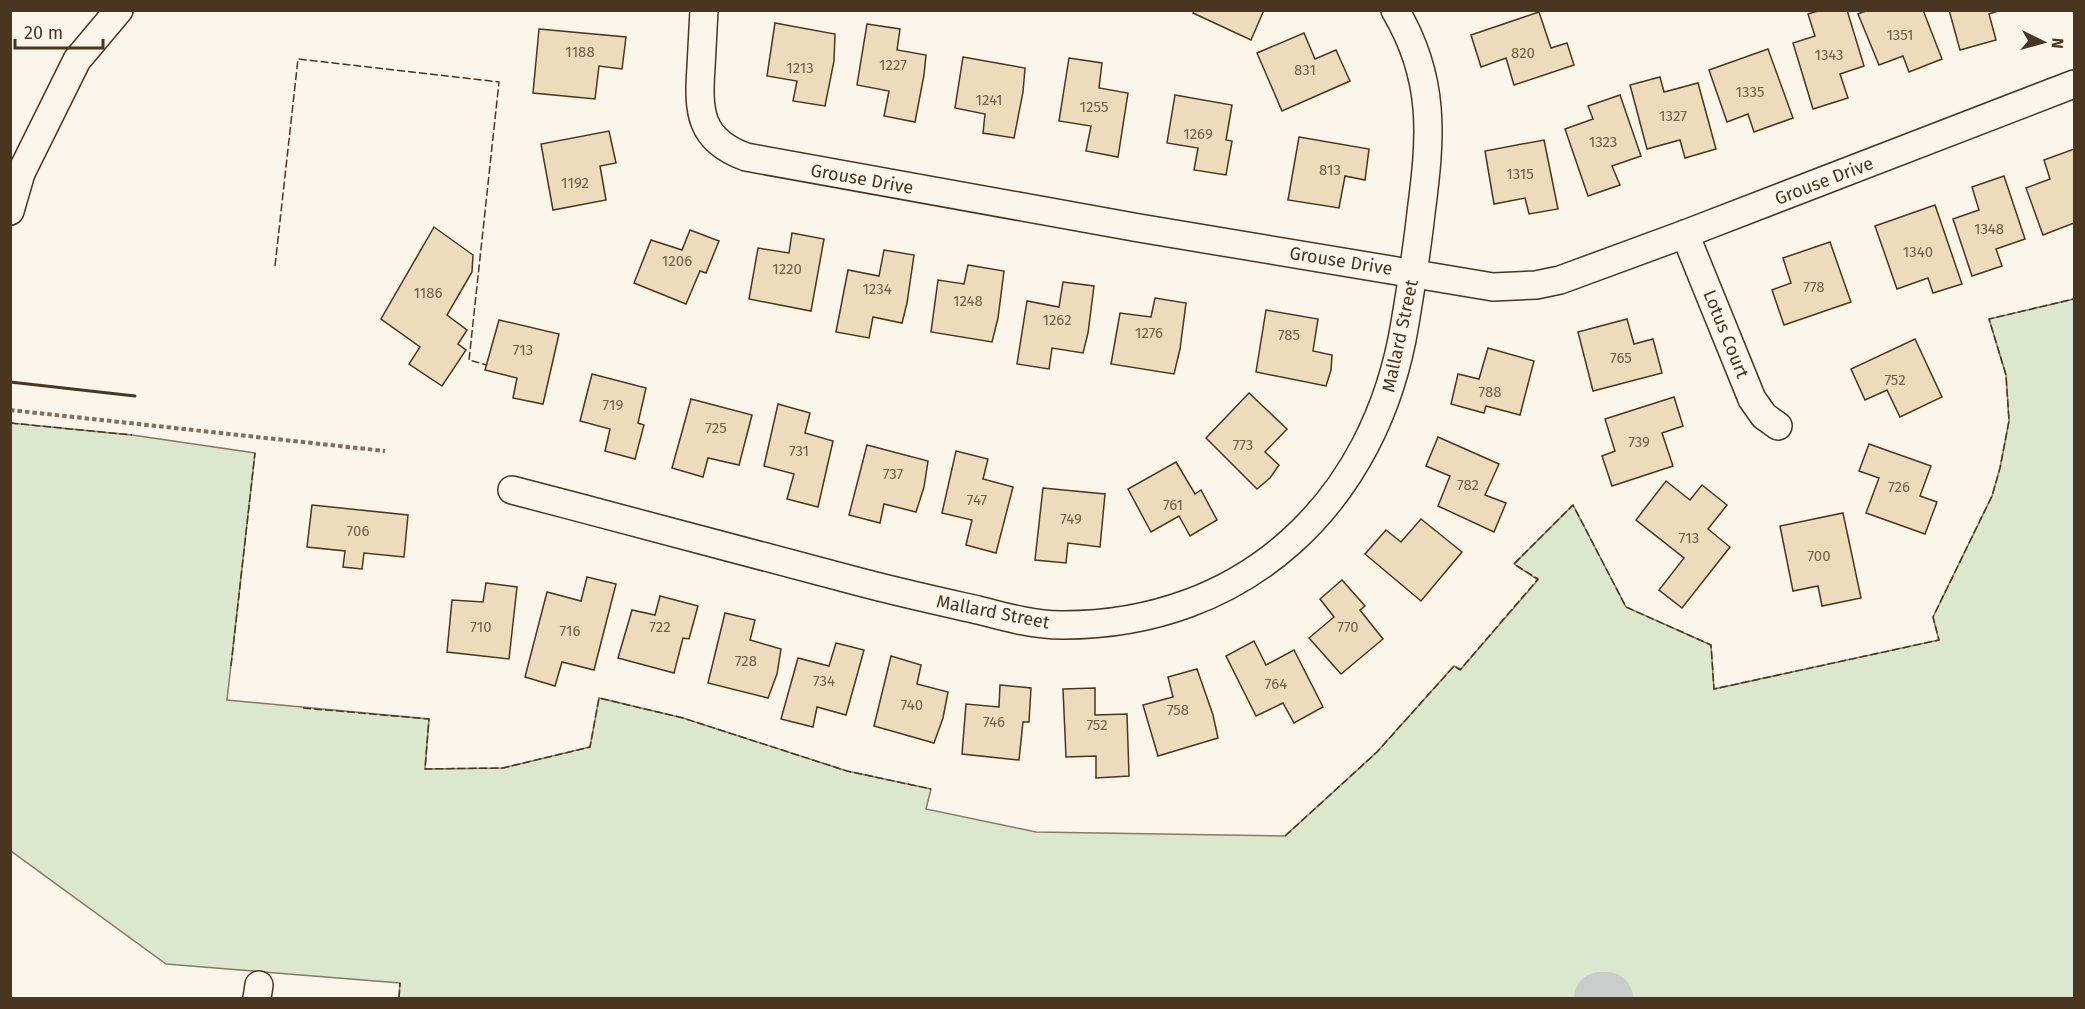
<svg xmlns="http://www.w3.org/2000/svg" width="2085" height="1009" viewBox="0 0 2085 1009" font-family="'Fira Sans',sans-serif">
<style>
.green{fill:#dce7d0;stroke:#887966;stroke-width:1.5}
.lines{fill:none;stroke-linecap:round;stroke-linejoin:round}
.river{stroke:#c9cecd;stroke-width:52}
.building{fill:#ecdcbc;stroke:#4a3520;stroke-width:1.5}
.street-casing{stroke:#4a3520;stroke-width:30}
.path{stroke:#7f6f5c;stroke-width:4;stroke-dasharray:4.5 3;stroke-linecap:butt}
.street{stroke:#fbf6e9;stroke-width:27}
.fence{stroke:#4a3520;stroke-width:1.5;stroke-dasharray:8 3;stroke-linecap:butt}
.wall{stroke:#4a3520;stroke-width:3}
.labels{text-anchor:middle;stroke-width:4.5;stroke-linejoin:round;paint-order:stroke}
.number-label{font-size:15px;fill:#725f47}
.street-label{font-size:18px;fill:#4a3520;stroke:#fbf6e9}
</style>
<rect width="100%" height="100%" fill="#fbf6e9"/>
<polygon class="green" points="2074,299 2074,998 399,998 400,983 166,964 11,851 11,423 132,435 255,453 227,700 429,719 425,769 503,768 590,747 599,698 683,718 847,771 931,789 926,809 1036,832 1285,836 1377,752 1454,666 1461,669 1538,580 1514,564 1573,505 1626,607 1711,645 1714,689 1939,640 1933,617 1992,496 2000,468 2009,421 2006,375 1989,319"/>
<g class="lines">
<polyline class="river" points="1600,998 1607,998"/>
</g>
<g class="building">
<polygon points="1194,10 1264,10 1251,40 1193,13"/>
<polygon points="1821,10 1847,10 1864,66 1840,74 1848,98 1813,109 1793,43 1815,36 1808,14"/>
<polygon points="1868,10 1923,10 1942,59 1909,72 1903,56 1879,65 1858,14"/>
<polygon points="1949,10 2001,10 1989,14 1996,40 1960,50"/>
<polygon points="1539,12 1551,48 1567,43 1574,65 1514,85 1506,58 1481,67 1471,35"/>
<polygon points="775,23 835,34 834,61 825,106 793,101 797,81 767,76"/>
<polygon points="867,24 900,29 897,50 926,55 924,75 915,122 884,116 889,91 857,85"/>
<polygon points="539,29 626,37 622,69 599,66 595,99 533,93"/>
<polygon points="1304,33 1315,59 1336,50 1350,81 1282,111 1257,53"/>
<polygon points="1768,49 1793,118 1754,132 1748,114 1727,122 1709,70"/>
<polygon points="963,57 1025,68 1023,92 1014,138 983,133 985,114 955,108"/>
<polygon points="1069,58 1102,63 1099,88 1128,93 1118,157 1086,151 1091,126 1059,121"/>
<polygon points="1660,77 1664,92 1698,83 1716,149 1685,158 1680,140 1647,149 1630,85"/>
<polygon points="1175,95 1232,105 1226,140 1232,141 1226,175 1194,170 1198,148 1167,143"/>
<polygon points="1620,95 1641,156 1612,166 1620,185 1588,196 1565,129 1593,119 1588,106"/>
<polygon points="609,131 616,163 600,166 606,200 553,210 541,144"/>
<polygon points="1299,137 1369,149 1365,180 1345,176 1339,208 1288,200"/>
<polygon points="1544,140 1558,209 1529,214 1525,198 1494,204 1485,151"/>
<polygon points="2074,149 2074,223 2043,235 2026,188 2050,179 2044,160"/>
<polygon points="2004,176 2025,239 1996,249 2002,266 1972,276 1953,219 1979,210 1972,187"/>
<polygon points="1935,205 1962,284 1933,293 1928,278 1897,289 1875,226"/>
<polygon points="434,227 473,255 472,272 447,315 467,330 458,344 466,350 442,386 409,364 420,347 381,319"/>
<polygon points="690,230 719,241 706,273 700,271 686,304 634,283 651,240 682,250"/>
<polygon points="792,233 824,239 811,311 749,299 758,248 789,253"/>
<polygon points="1830,242 1851,302 1784,325 1772,290 1791,283 1783,258"/>
<polygon points="884,250 914,255 907,303 902,323 873,317 869,338 836,332 848,270 879,276"/>
<polygon points="968,265 1004,271 998,318 992,342 931,332 938,280 964,284"/>
<polygon points="1063,282 1094,286 1088,333 1083,353 1052,348 1049,369 1017,364 1027,301 1059,307"/>
<polygon points="1155,298 1186,303 1180,349 1174,374 1111,364 1120,313 1151,317"/>
<polygon points="1266,310 1318,319 1313,351 1332,355 1331,370 1326,386 1256,372"/>
<polygon points="1627,319 1634,344 1653,339 1662,373 1593,391 1578,332"/>
<polygon points="499,320 559,334 543,404 513,398 517,378 485,370"/>
<polygon points="1915,339 1942,397 1900,417 1887,390 1865,400 1851,369"/>
<polygon points="1488,348 1534,361 1520,415 1486,406 1484,413 1451,404 1458,374 1479,379"/>
<polygon points="592,374 646,388 638,423 644,425 635,459 605,451 610,429 580,421"/>
<polygon points="1249,393 1287,429 1265,452 1279,465 1270,478 1257,489 1206,438"/>
<polygon points="1674,397 1683,426 1662,433 1673,466 1612,486 1602,456 1615,451 1605,419"/>
<polygon points="691,399 752,415 739,465 708,458 703,477 672,468"/>
<polygon points="778,404 810,413 805,433 833,441 818,507 787,499 794,474 764,466"/>
<polygon points="1438,437 1499,464 1485,495 1506,503 1494,532 1438,506 1450,476 1426,466"/>
<polygon points="1869,444 1931,466 1920,496 1937,502 1925,534 1866,513 1879,478 1859,471"/>
<polygon points="867,445 928,461 924,487 916,512 884,504 880,523 849,515"/>
<polygon points="956,451 988,459 983,479 1013,487 996,553 966,545 972,520 942,513"/>
<polygon points="1176,462 1195,494 1201,490 1217,520 1190,536 1179,516 1151,532 1128,489"/>
<polygon points="1666,481 1690,500 1702,485 1727,505 1708,529 1730,547 1682,608 1659,590 1684,558 1636,520"/>
<polygon points="1043,488 1105,494 1100,547 1068,543 1066,563 1035,560"/>
<polygon points="312,505 408,515 404,557 364,553 362,569 343,567 345,551 307,547"/>
<polygon points="1843,513 1861,598 1822,606 1818,586 1793,591 1780,526"/>
<polygon points="1421,519 1462,552 1421,601 1365,554 1386,530 1401,542"/>
<polygon points="587,577 616,584 594,670 562,662 555,686 525,677 547,592 581,601"/>
<polygon points="1342,580 1365,606 1360,610 1383,639 1341,674 1309,638 1334,617 1320,599"/>
<polygon points="486,583 517,587 509,659 447,652 452,600 483,602"/>
<polygon points="660,596 698,606 689,639 683,638 674,673 618,658 632,610 655,615"/>
<polygon points="725,613 755,620 750,640 781,649 777,674 768,698 708,683"/>
<polygon points="1254,641 1266,665 1294,650 1323,707 1294,723 1283,703 1256,716 1226,656"/>
<polygon points="836,643 864,650 846,715 817,707 813,727 781,719 798,658 829,666"/>
<polygon points="891,656 921,665 917,684 948,692 943,718 934,743 874,726"/>
<polygon points="1197,669 1213,715 1218,738 1158,756 1143,705 1173,697 1168,677"/>
<polygon points="1000,685 1031,688 1029,722 1023,722 1019,760 962,754 966,704 999,707"/>
<polygon points="1095,688 1095,715 1127,714 1129,776 1096,778 1096,756 1066,757 1063,689"/>
</g>
<g class="lines">
<defs>
<g id="street">
<path d="M704 10C703 29 702 48 701 67 698 111 699 140 746 157L1139 228 1493 287 1536 285 1560 280 1685 234 2074 84"/>
<polyline points="10,174 21,173 77,60 119,10"/>
<polyline points="10,211 21,173"/>
<polyline points="1685,234 1752,399 1764,416 1778,426"/>
<path d="M512 490C627 520 742 551 856 581 897 592 938 601 978 610 1005 617 1033 625 1061 625 1245 626 1376 502 1405 323 1411 287 1417 250 1421 213 1431 137 1436 79 1395 10"/>
<polyline points="257,998 259,985"/>
</g>
</defs>
<use href="#street" class="street-casing"/>
<polyline class="path" points="10,410 385,451"/>
<use href="#street" class="street"/>
<g class="fence">
<polyline points="275,266 298,59 499,82 469,360 487,365"/>
<polyline points="10,423 132,435"/>
<polyline points="231,666 255,453"/>
<polyline points="303,708 429,719 425,769 503,768 590,747 599,698 683,718 847,771 931,789"/>
<polyline points="1285,836 1377,752 1454,666 1460,670 1538,579 1514,564 1573,505 1626,607 1711,645 1714,689 1939,640 1933,617 1992,496 2000,468 2009,421 2006,375 1989,319 2074,299"/>
<polyline points="399,998 400,983"/>
</g>
<polyline class="wall" points="10,382 135,396"/>
</g>
<g class="labels">
<g class="number-label">
<text x="1900" y="40">1351</text>
<text x="580" y="57">1188</text>
<text x="1523" y="58">820</text>
<text x="1829" y="60">1343</text>
<text x="893" y="70">1227</text>
<text x="800" y="73">1213</text>
<text x="1305" y="75">831</text>
<text x="1750" y="97">1335</text>
<text x="989" y="105">1241</text>
<text x="1094" y="112">1255</text>
<text x="1673" y="121">1327</text>
<text x="1198" y="139">1269</text>
<text x="1603" y="147">1323</text>
<text x="1330" y="175">813</text>
<text x="1520" y="179">1315</text>
<text x="575" y="188">1192</text>
<text x="1989" y="234">1348</text>
<text x="1918" y="257">1340</text>
<text x="677" y="266">1206</text>
<text x="787" y="274">1220</text>
<text x="1814" y="292">778</text>
<text x="877" y="294">1234</text>
<text x="428" y="298">1186</text>
<text x="968" y="306">1248</text>
<text x="1057" y="325">1262</text>
<text x="1149" y="338">1276</text>
<text x="1289" y="340">785</text>
<text x="523" y="355">713</text>
<text x="1621" y="363">765</text>
<text x="1895" y="385">752</text>
<text x="1490" y="397">788</text>
<text x="613" y="410">719</text>
<text x="716" y="433">725</text>
<text x="1639" y="447">739</text>
<text x="1243" y="450">773</text>
<text x="799" y="456">731</text>
<text x="893" y="479">737</text>
<text x="1468" y="490">782</text>
<text x="1899" y="492">726</text>
<text x="977" y="505">747</text>
<text x="1173" y="510">761</text>
<text x="1071" y="524">749</text>
<text x="358" y="536">706</text>
<text x="1689" y="543">713</text>
<text x="1819" y="561">700</text>
<text x="481" y="632">710</text>
<text x="660" y="632">722</text>
<text x="1348" y="632">770</text>
<text x="570" y="636">716</text>
<text x="746" y="666">728</text>
<text x="824" y="686">734</text>
<text x="1276" y="689">764</text>
<text x="912" y="710">740</text>
<text x="1178" y="715">758</text>
<text x="994" y="727">746</text>
<text x="1097" y="730">752</text>
</g>
<g class="street-label">
<text transform="translate(862 179) rotate(10)" y="6">Grouse Drive</text>
<text transform="translate(1824 181) rotate(-21)" y="6">Grouse Drive</text>
<text transform="translate(1341 261) rotate(9)" y="6">Grouse Drive</text>
<text transform="translate(1726 334) rotate(68)" y="6">Lotus Court</text>
<text transform="translate(1400 336) rotate(-78)" y="6">Mallard Street</text>
<text transform="translate(993 612) rotate(11)" y="6">Mallard Street</text>
</g>
</g>
<rect width="2085" height="1009" fill="none" stroke="#4a3520" stroke-width="24"/>
<g transform="translate(2043 42) rotate(95)" stroke="#fbf6e9" stroke-width="4.5" paint-order="stroke">
<path d="M0-4.5L10 22L0 15L-10 22Z" fill="#4a3520"/>
<text y="-9" font-size="16" font-weight="bold" text-anchor="middle" fill="#4a3520">N</text>
</g>
<path d="M15 39v9h88v-9" fill="none" stroke="#4a3520" stroke-width="3"/>
<text x="24" y="39" font-size="18" fill="#4a3520" stroke="#fbf6e9" stroke-width="4.5" paint-order="stroke">20 m</text>
</svg>
